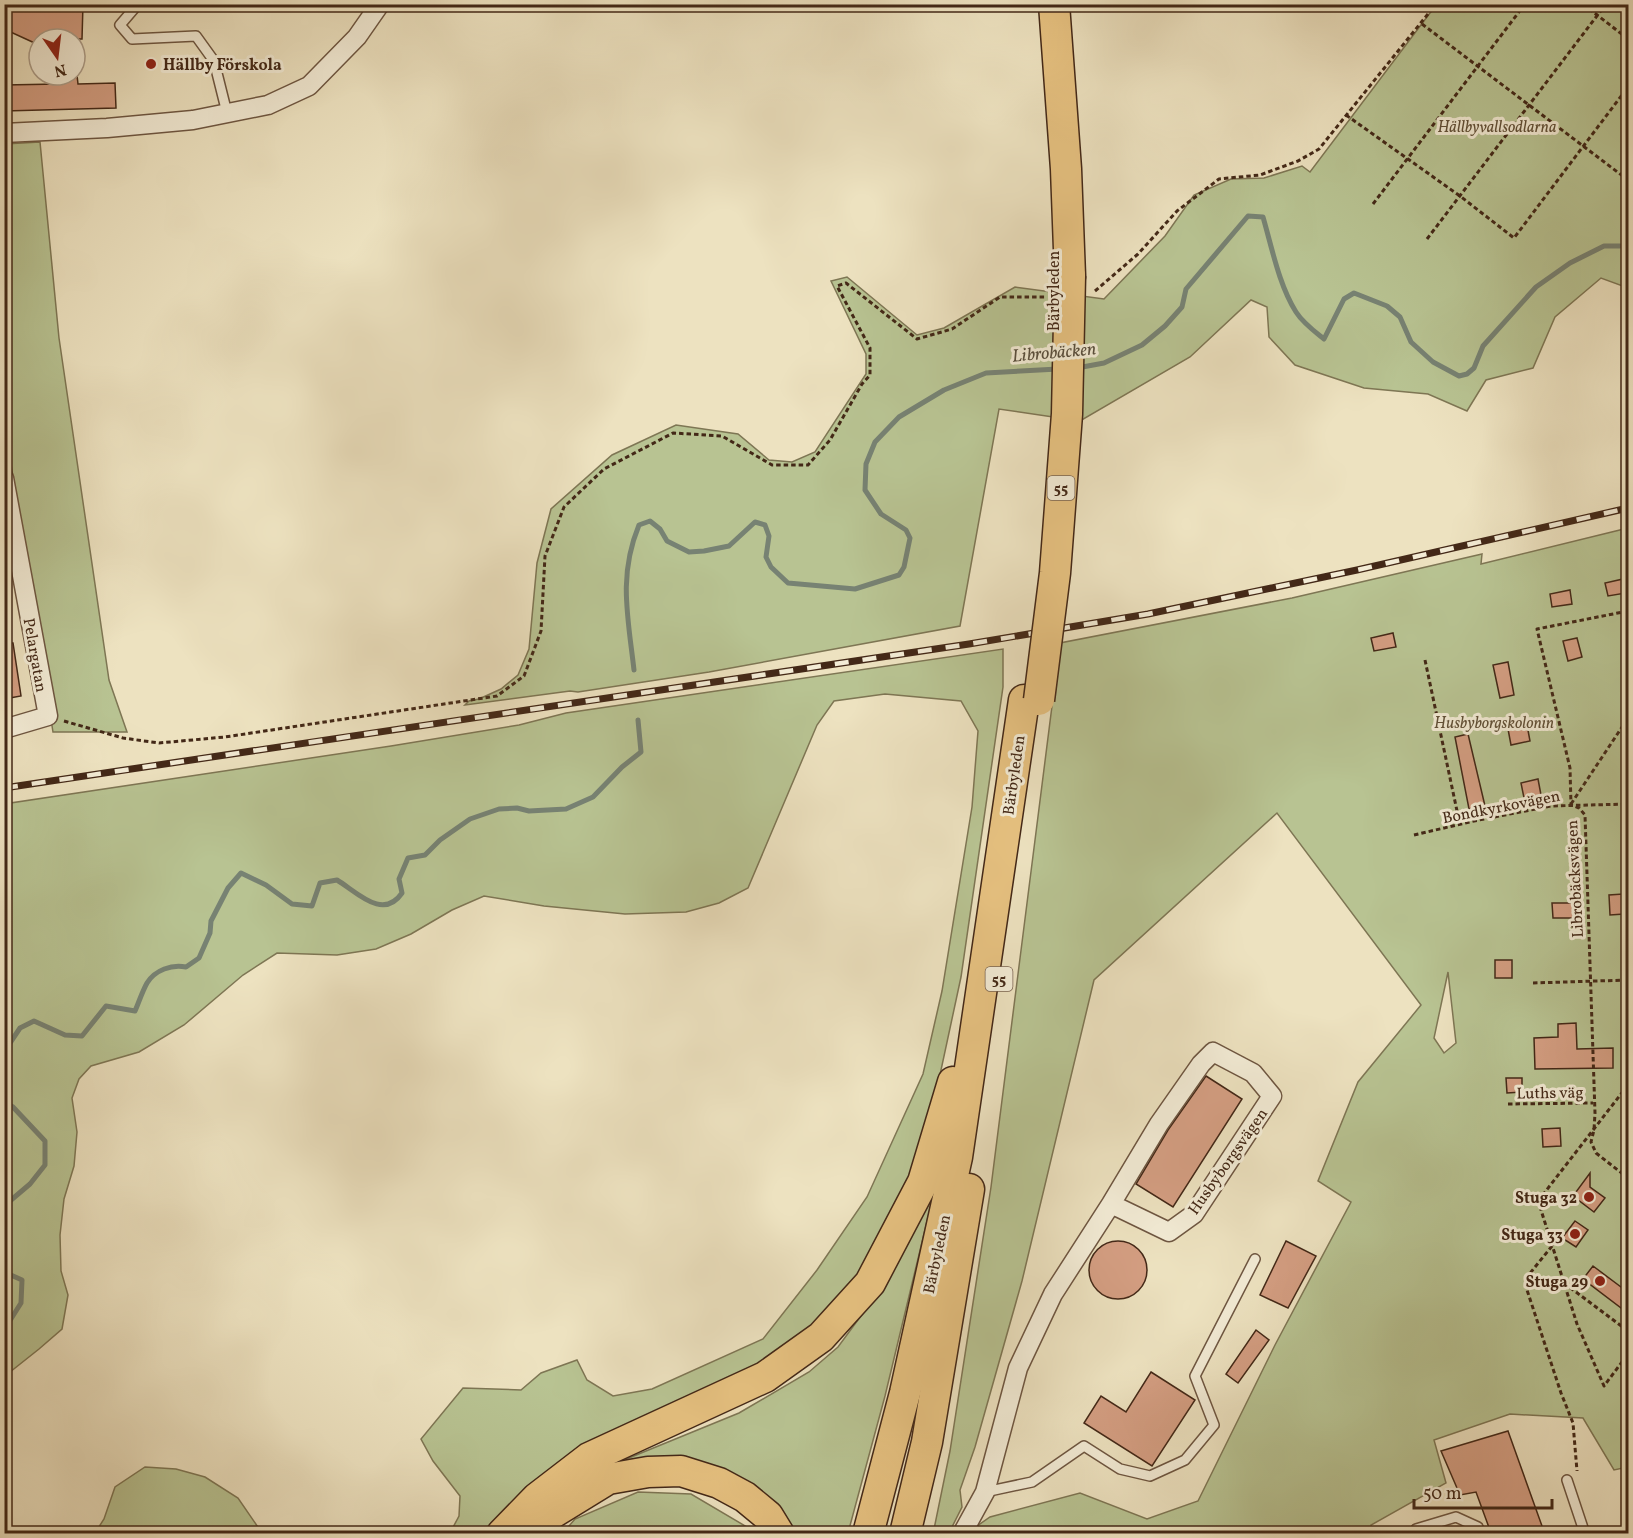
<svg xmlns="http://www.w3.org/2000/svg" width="1633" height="1538" viewBox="0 0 1633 1538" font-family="Vollkorn,serif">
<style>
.green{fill:#b8c392;stroke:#7e7654;stroke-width:1.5;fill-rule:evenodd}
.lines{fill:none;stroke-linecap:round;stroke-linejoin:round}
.stream{stroke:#778273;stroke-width:5}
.building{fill:#d49e82;stroke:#432817;stroke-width:1.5}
.service-casing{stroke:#6e5641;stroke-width:12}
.minor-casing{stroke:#6e5641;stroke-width:21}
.primary-casing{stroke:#432817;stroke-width:33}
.path{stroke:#432817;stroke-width:3;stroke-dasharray:4.5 3;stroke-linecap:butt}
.service{stroke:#f3ecd6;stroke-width:9}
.minor{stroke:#f3ecd6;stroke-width:18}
.primary{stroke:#e6c180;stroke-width:30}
.rail-casing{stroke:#432817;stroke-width:7}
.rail{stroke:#f3ecd6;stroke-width:4.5;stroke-dasharray:14;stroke-linecap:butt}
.primary-bridge-casing{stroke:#432817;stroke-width:33;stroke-linecap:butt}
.primary-bridge{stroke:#e6c180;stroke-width:30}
.poi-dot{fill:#8f2418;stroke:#f3ecd6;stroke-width:2}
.labels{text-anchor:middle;stroke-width:6;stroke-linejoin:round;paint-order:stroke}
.shield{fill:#f3ecd6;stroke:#786350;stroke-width:1.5}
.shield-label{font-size:15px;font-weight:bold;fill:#432817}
.poi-label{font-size:16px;font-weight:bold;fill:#432817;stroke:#f3ecd6;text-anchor:end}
.park-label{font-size:16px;font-style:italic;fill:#604f36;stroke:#f3ecd6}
.street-label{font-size:16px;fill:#432817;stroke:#f3ecd6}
.water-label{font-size:18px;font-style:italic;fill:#584e3d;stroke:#f3ecd6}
</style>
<rect width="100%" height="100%" fill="#ede2c0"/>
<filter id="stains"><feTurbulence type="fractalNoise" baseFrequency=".00333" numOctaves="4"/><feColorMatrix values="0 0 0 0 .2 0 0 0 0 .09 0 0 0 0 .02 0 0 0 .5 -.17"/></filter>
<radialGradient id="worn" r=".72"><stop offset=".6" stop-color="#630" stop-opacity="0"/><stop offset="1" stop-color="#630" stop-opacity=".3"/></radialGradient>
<g class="green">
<polygon points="1436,5 1628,5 1628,199 1622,209 1625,217 1628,213 1628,288 1601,278 1555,317 1533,368 1486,380 1467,411 1428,394 1364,388 1295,365 1269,337 1267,307 1251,300 1190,357 1080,421 999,409 960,626 709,672 578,692 570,691 465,705 469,701 479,699 501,689 518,675 529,649 537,563 551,509 612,455 676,425 738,434 769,460 792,462 815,452 866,374 866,354 831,281 847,277 917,335 944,328 1015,287 1104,299 1165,236 1194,195 1231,179 1264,178 1302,166 1310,172"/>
<polygon points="40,142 59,338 109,680 127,732 53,732 5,426 4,144"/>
<path d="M1628 528V1467L1614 1470 1583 1418 1510 1414 1434 1440 1446 1483 1371 1525 1374 1533H967L990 1517 1080 1493 1147 1519 1198 1501 1275 1345 1351 1202 1318 1181 1358 1082 1421 1005 1277 813 1094 980 1022 1281 975 1447 960 1490 962 1507 949 1533 933 1534 950 1451 991 1187 1060 643 1292 598 1482 554 1481 564ZM1448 972 1456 1043 1444 1053 1434 1038Z"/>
<polygon points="1003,649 1003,687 961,977 935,1098 914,1167 860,1282 790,1348 489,1533 450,1533 459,1516 460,1496 433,1461 421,1439 463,1388 521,1390 541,1373 577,1360 587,1380 613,1396 652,1389 763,1339 817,1270 867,1197 923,1074 942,991 972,807 978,731 961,701 885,694 834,701 817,725 748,888 719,903 686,912 625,914 544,906 484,896 452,910 411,934 376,949 337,955 277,953 243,975 184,1025 139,1052 91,1066 79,1079 72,1098 77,1132 74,1166 64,1199 60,1235 61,1271 68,1295 62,1329 39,1349 5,1376 4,804 391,746 519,725 566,713"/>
<polygon points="935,1188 885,1396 848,1533 791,1533 698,1465 624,1460 739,1413 809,1372 838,1347 883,1286"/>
<polygon points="145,1467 176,1469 205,1477 238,1498 262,1533 95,1533 104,1519 115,1487"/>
<polygon points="638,1492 691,1494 752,1530 755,1533 563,1533 575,1519"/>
</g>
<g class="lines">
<g class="stream">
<path d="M1077 368 1104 363 1142 345 1165 326 1182 307 1186 289 1248 216 1263 217C1272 248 1279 285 1296 312 1303 323 1314 331 1324 339L1344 299 1354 293 1387 306 1400 317 1411 342 1433 362 1459 376 1467 374 1474 368 1483 346 1536 287 1570 263 1604 246H1628"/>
<path d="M634 670C628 617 618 576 639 525L650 521 660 529 667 541 689 552 704 551 729 546 755 522 765 525 769 536 766 557 771 567 788 583 855 589 899 575 904 567 910 538 906 530 881 514 865 490 866 464 875 442 899 417 944 390 986 373 1058 369"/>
<path d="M4 1052 20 1028 34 1021 65 1035 82 1036 106 1006 135 1011C139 1002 142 992 147 983 155 970 172 964 186 967L199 958 210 933 211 921 228 888 241 873 266 885 292 904 312 906 320 883 337 880C357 892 383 921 402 893L399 879 408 858 425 855 440 840 470 819 499 809 517 808 529 811 566 809 593 797 622 767 641 752 638 720"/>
<polyline points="4,1102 13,1107 45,1141 45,1165 30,1184 4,1206"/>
<polyline points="4,1272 22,1280 21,1303 4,1330"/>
</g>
</g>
<g class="building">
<polygon points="4,4 83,4 82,39 39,39 39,45 4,29"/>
<polygon points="57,75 77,75 78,84 115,83 116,108 4,111 4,85 58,84"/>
<polygon points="1623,579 1626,593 1608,596 1605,583"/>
<polygon points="1570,590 1572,604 1552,607 1550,594"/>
<polygon points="1393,633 1396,647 1374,651 1371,638"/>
<polygon points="1577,638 1582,657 1568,661 1563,641"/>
<polygon points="4,643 13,643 21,696 4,699"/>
<polygon points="1508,662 1514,695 1500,698 1493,665"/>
<polygon points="1527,725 1530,741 1511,745 1508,729"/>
<polygon points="1468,734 1485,806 1469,809 1455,737"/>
<polygon points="1538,779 1541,795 1524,798 1521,783"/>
<polygon points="1623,894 1624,914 1610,915 1609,895"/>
<polygon points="1552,903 1573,903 1573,918 1553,918"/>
<rect x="1495" y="960" width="17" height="18"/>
<polygon points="1576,1023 1577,1049 1613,1048 1613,1068 1535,1069 1534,1038 1558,1037 1558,1024"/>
<polygon points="1206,1076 1242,1099 1173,1207 1136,1184 1168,1130"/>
<polygon points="1506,1078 1522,1078 1522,1092 1507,1093"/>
<polygon points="1560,1128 1561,1146 1543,1147 1542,1129"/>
<polygon points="1590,1173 1590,1187 1605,1198 1594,1212 1573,1196"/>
<polygon points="1575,1221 1588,1230 1576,1247 1562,1238"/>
<circle cx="1118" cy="1270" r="29"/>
<polygon points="1286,1241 1316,1256 1288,1308 1260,1295"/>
<polygon points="1593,1266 1629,1293 1629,1314 1583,1279"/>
<polygon points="1256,1330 1269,1340 1238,1383 1226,1374"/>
<polygon points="1151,1372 1195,1400 1152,1466 1084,1423 1101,1396 1126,1412"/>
<polygon points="1508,1431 1542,1526 1536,1533 1491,1533 1476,1492 1460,1495 1441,1451"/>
</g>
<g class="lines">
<defs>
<g id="service">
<polyline points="138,4 120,25 132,39 196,36 214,61 227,113"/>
<polyline points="1567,1480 1585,1534"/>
<polyline points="985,1492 1032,1482 1084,1446 1120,1469 1150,1476 1185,1460 1214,1425 1195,1376 1255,1259"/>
<polyline points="1414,1534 1416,1529 1456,1517 1478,1527 1479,1534"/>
</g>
<g id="minor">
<polyline points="4,133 107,128 193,120 268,105 309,86 357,37 380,4"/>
<polyline points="4,478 48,716 4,729"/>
<polyline points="962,1534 985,1492 1018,1368 1053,1294 1111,1204 1159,1124 1201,1064 1213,1052 1253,1073 1272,1096 1194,1214 1169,1232 1111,1204"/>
</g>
<g id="primary">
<polyline points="1054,4 1066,169 1070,276"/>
<polyline points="502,1534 537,1498 589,1458 765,1377 821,1337 870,1283 923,1182 953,1082"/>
<polyline points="535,1534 551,1514 608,1479 648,1472 681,1471 719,1483 745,1497 768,1516 779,1534"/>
<polyline points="868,1534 905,1393 957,1157 1024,700"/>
<polyline points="905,1534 927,1442 969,1189"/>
</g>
</defs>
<use href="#service" class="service-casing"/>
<use href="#minor" class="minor-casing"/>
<use href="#primary" class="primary-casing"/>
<g class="path">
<polyline points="1583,4 1628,39"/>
<polyline points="1422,24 1628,180"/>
<polyline points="1346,115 1460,196 1514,238 1628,87"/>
<polyline points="1373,204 1525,4"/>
<polyline points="1427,239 1606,4"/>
<polyline points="1095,291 1138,254 1177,211 1219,179 1260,175 1298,161 1319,149 1436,4"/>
<polyline points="1628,611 1537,629 1570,768 1571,805 1579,808 1585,815 1595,1113 1594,1130 1591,1142 1596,1153 1628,1178"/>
<polyline points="1425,660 1460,825"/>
<polyline points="64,721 123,738 159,743 225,737 497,696 524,676 541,631 545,556 564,507 604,469 673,433 722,436 772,465 808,465 830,440 862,384 870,375 870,348 837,286 846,283 917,339 952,329 1000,297 1046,297"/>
<polyline points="1571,804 1628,718"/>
<polyline points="1414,835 1474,821 1551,806 1628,804"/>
<polyline points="1533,983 1628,980"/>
<polyline points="1628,1085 1545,1192 1541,1210 1577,1324 1604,1386 1628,1354"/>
<polyline points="1508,1104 1593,1103"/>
<polyline points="1552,1246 1531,1272 1527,1290 1561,1393 1573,1423 1577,1471"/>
<polyline points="1564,1283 1628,1331"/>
</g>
<use href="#service" class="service"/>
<use href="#minor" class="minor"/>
<use href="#primary" class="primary"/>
<defs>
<polyline id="rail" points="4,788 969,644 1148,614 1357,570 1628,508"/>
</defs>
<use href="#rail" class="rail-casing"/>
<use href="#rail" class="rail"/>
<defs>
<polyline id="primary-bridge" points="1039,700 1055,573 1067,414 1070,276"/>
</defs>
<use href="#primary-bridge" class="primary-bridge-casing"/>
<use href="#primary-bridge" class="primary-bridge"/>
</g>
<g class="poi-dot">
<circle cx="151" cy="64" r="6"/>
<circle cx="1589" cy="1197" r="6"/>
<circle cx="1575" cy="1234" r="6"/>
<circle cx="1600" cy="1281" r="6"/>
</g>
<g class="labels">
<g class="shield">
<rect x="1047.5" y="476" width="27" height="24" rx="4.5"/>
<rect x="985.5" y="967" width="27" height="24" rx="4.5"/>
</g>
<g class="shield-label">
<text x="1061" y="493">55</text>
<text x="999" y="984">55</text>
</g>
<g class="poi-label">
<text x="163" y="70" text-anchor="start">Hällby Förskola</text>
<text x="1577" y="1203">Stuga 32</text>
<text x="1563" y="1240">Stuga 33</text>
<text x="1588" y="1287">Stuga 29</text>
</g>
<g class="park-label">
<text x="1497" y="132">Hällbyvallsodlarna</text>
<text x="1494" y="728">Husbyborgskolonin</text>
</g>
<g class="street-label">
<text transform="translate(1053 291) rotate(-90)" y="6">Bärbyleden</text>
<text transform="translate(36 655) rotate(80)" y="6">Pelargatan</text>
<text transform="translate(1013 775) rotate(-82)" y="6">Bärbyleden</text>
<text transform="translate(1501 806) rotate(-11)" y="6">Bondkyrkovägen</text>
<text transform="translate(1574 879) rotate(-93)" y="6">Librobäcksvägen</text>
<text transform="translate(1550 1092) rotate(-1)" y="6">Luths väg</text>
<text transform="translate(1227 1161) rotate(-55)" y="6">Husbyborgsvägen</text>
<text transform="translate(936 1254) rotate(-78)" y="6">Bärbyleden</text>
</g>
<g class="water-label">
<text transform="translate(1054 352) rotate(-5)" y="6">Librobäcken</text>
</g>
</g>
<rect width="1633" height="1538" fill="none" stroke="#ede2c0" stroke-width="24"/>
<rect x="6" y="6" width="1621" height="1526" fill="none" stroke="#432817" stroke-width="3"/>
<rect x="12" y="12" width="1609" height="1514" fill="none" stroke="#432817" stroke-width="1.5"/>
<g transform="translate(57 57) rotate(166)"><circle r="28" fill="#f3ecd6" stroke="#ad9e8a" stroke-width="1.5"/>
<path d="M0-4.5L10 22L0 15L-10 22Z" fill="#8f2418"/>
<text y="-9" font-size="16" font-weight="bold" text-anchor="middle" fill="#432817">N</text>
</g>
<path d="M1414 1499v9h138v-9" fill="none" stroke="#432817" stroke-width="3"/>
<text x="1423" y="1499" font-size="18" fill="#432817" stroke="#f3ecd6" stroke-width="4.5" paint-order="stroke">50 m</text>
<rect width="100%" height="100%" filter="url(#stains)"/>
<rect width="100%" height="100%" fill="url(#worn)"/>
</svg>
